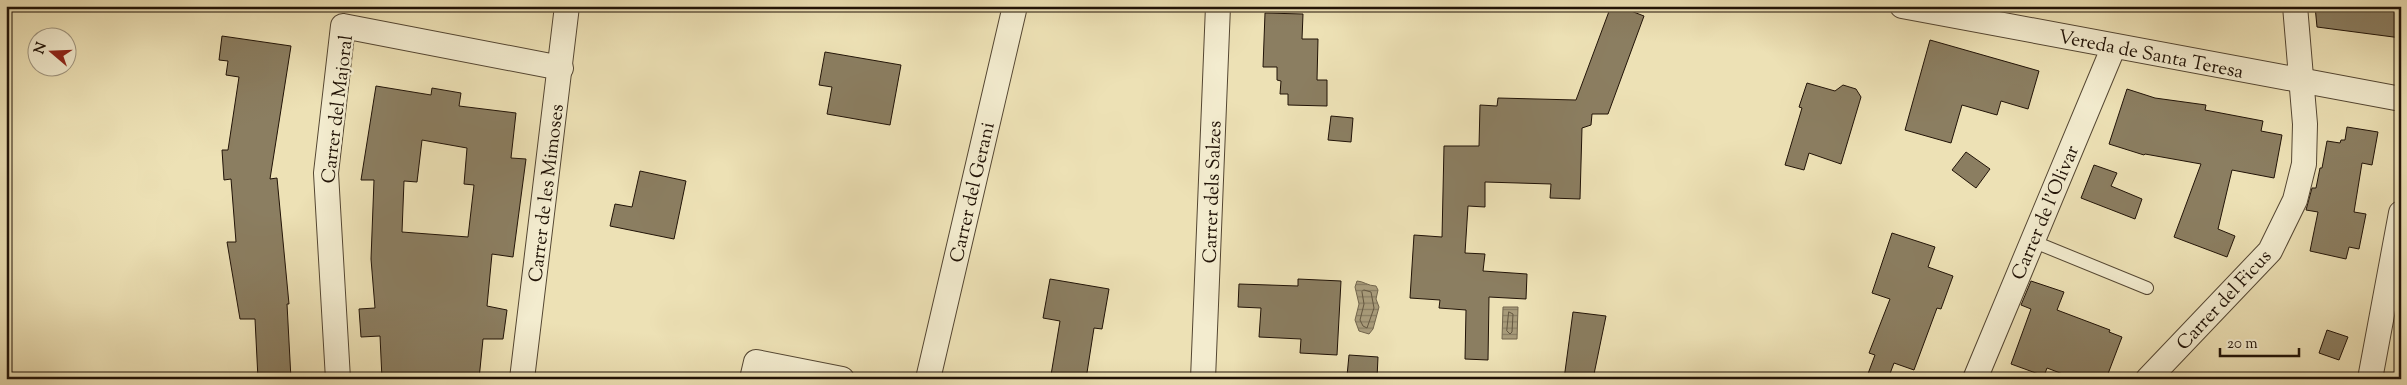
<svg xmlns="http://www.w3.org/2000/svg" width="2407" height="385" viewBox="0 0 2407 385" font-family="'Sorts Mill Goudy',serif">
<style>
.water{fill:url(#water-rules);stroke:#72654c}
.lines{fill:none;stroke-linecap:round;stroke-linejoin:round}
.shore{stroke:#645740;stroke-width:1}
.building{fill:#8b7e61;stroke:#211307;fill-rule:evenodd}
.lane-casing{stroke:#544632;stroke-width:14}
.street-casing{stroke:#544632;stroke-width:26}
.lane{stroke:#f3eccf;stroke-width:12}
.street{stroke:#f3eccf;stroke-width:24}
.labels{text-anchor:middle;stroke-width:5;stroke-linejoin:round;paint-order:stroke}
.street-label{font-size:19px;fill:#211307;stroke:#f3eccf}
</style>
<defs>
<pattern id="water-rules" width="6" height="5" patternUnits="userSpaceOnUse" patternTransform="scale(1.25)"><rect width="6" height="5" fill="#a89b7a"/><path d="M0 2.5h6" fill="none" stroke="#887d62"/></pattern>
</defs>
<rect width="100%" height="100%" fill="#ede1b5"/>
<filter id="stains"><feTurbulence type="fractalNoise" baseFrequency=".004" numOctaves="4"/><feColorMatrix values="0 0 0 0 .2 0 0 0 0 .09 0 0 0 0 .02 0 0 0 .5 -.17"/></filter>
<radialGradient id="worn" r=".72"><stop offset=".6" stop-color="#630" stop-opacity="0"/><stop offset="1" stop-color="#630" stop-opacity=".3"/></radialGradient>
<g class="water">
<path d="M1357 281C1363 281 1368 286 1376 286L1378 290 1376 299 1379 307 1373 329 1369 334 1359 331 1355 320 1359 304 1355 287Z"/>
<polygon points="1503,307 1518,307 1517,339 1502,339"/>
</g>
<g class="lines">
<g class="shore">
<polygon points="1364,290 1371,292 1374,308 1367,328 1363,326 1360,320 1364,304 1362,292"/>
<polygon points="1509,312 1513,314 1512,332 1510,334 1507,331"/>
</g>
</g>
<g class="building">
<polygon points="1611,6 1618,6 1644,16 1608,114 1592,114 1591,125 1582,128 1580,199 1550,198 1551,184 1485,182 1485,207 1468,206 1465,253 1485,254 1483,271 1527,274 1526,299 1489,297 1488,360 1465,359 1466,310 1439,308 1440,300 1410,298 1414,235 1442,237 1444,146 1479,146 1480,105 1497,106 1498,98 1576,100"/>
<polygon points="2315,6 2401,6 2401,38 2317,27"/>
<polygon points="1265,13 1303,14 1302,39 1318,39 1317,80 1327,80 1327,106 1288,105 1288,94 1280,94 1281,81 1277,80 1277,67 1263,67"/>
<polygon points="222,36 291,46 270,179 277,178 289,304 287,304 291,379 258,379 255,319 240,319 227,242 236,242 231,179 224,180 222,150 228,150 239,77 226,75 228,61 219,60"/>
<polygon points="1930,40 2039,71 2028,109 2001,101 1997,115 1962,105 1951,143 1905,130"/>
<polygon points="825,52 901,65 890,125 827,114 832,87 819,85"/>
<polygon points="1807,83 1835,91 1843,85 1856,89 1861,97 1841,164 1809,153 1804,170 1785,165 1802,108 1799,107"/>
<path d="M376 86 431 95 432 88 461 93 459 106 516 113 511 158 526 159 513 257 492 254 487 306 507 310 503 339H483L479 379H382L380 336 361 337 359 309 375 308 371 259 374 180H361ZM422 140 467 148 464 184 474 185 468 237 402 232 404 181 417 182Z"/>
<polygon points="2127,89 2155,98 2206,105 2205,110 2263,121 2261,131 2282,135 2274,178 2232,170 2218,229 2235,236 2227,257 2174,237 2201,164 2145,154 2144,155 2109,144"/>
<polygon points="1331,116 1353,118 1351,142 1328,140"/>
<polygon points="2347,127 2378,132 2372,165 2362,163 2354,212 2366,214 2359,249 2349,247 2346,259 2310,251 2318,212 2306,210 2312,188 2316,188 2320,168 2322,168 2327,141 2340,143 2341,140 2345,140"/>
<polygon points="1966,152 1990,169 1976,188 1952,170"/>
<polygon points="2094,165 2117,173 2111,186 2142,199 2135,219 2081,198"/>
<polygon points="640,171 686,181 674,239 610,226 615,204 632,207"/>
<polygon points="1892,233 1935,247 1928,267 1953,276 1941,309 1937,308 1914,370 1894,363 1888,379 1866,379 1875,355 1869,353 1890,299 1872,293"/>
<polygon points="1050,279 1109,289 1102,329 1094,328 1086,379 1051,375 1060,321 1043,318"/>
<polygon points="1298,279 1341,281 1337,355 1300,353 1301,339 1259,337 1261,308 1238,307 1239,284 1298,286"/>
<polygon points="2031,281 2064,292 2057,310 2110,330 2109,332 2122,337 2106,379 2076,379 2047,368 2044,376 2011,364 2031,309 2021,305"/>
<polygon points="1573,312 1606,316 1593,379 1564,379"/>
<polygon points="2327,330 2348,337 2339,360 2319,353"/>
<polygon points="1349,355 1378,357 1377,378 1347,376"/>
</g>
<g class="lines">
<defs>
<polyline id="lane" points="2032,241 2147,288"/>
<g id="street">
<polyline points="1902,6 2401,99"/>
<polyline points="338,379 326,173 343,26 561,68"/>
<polyline points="522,379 567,6"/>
<polyline points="752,379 756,362 842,379"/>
<polyline points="928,379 1015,6"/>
<polyline points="1203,379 1218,6"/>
<polyline points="1975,379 2114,46"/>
<polyline points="2148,379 2270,251 2295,200 2304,164 2305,124 2295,6"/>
<polyline points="2370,379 2401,213"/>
</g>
</defs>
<use href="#lane" class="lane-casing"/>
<use href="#street" class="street-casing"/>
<use href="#lane" class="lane"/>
<use href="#street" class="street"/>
</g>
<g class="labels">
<g class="street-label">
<text transform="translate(2151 53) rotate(11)" y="7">Vereda de Santa Teresa</text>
<text transform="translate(336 109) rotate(-83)" y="7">Carrer del Majoral</text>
<text transform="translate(971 192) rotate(-77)" y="7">Carrer del Gerani</text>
<text transform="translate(1211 192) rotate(-88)" y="7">Carrer dels Salzes</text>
<text transform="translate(545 193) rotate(-83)" y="7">Carrer de les Mimoses</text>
<text transform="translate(2044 212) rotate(-67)" y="7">Carrer de l'Olivar</text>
<text transform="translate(2223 299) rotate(-47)" y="7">Carrer del Ficus</text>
</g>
</g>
<rect width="2407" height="385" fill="none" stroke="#ede1b5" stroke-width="25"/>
<rect x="8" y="8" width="2392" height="370" fill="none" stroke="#211307" stroke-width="2.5"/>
<rect x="12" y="12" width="2382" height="360" fill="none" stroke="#211307"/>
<g transform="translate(52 52) rotate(289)"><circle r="24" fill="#f3eccf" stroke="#9f957f"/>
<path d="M0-4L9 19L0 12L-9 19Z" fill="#8f2418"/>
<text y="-8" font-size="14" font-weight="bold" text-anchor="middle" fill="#211307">N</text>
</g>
<path d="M2220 348v8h79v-8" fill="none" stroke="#211307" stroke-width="2.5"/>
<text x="2227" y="348" font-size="15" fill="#211307" stroke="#f3eccf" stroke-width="4" paint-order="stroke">20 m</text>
<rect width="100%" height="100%" filter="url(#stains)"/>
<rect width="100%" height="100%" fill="url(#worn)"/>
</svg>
